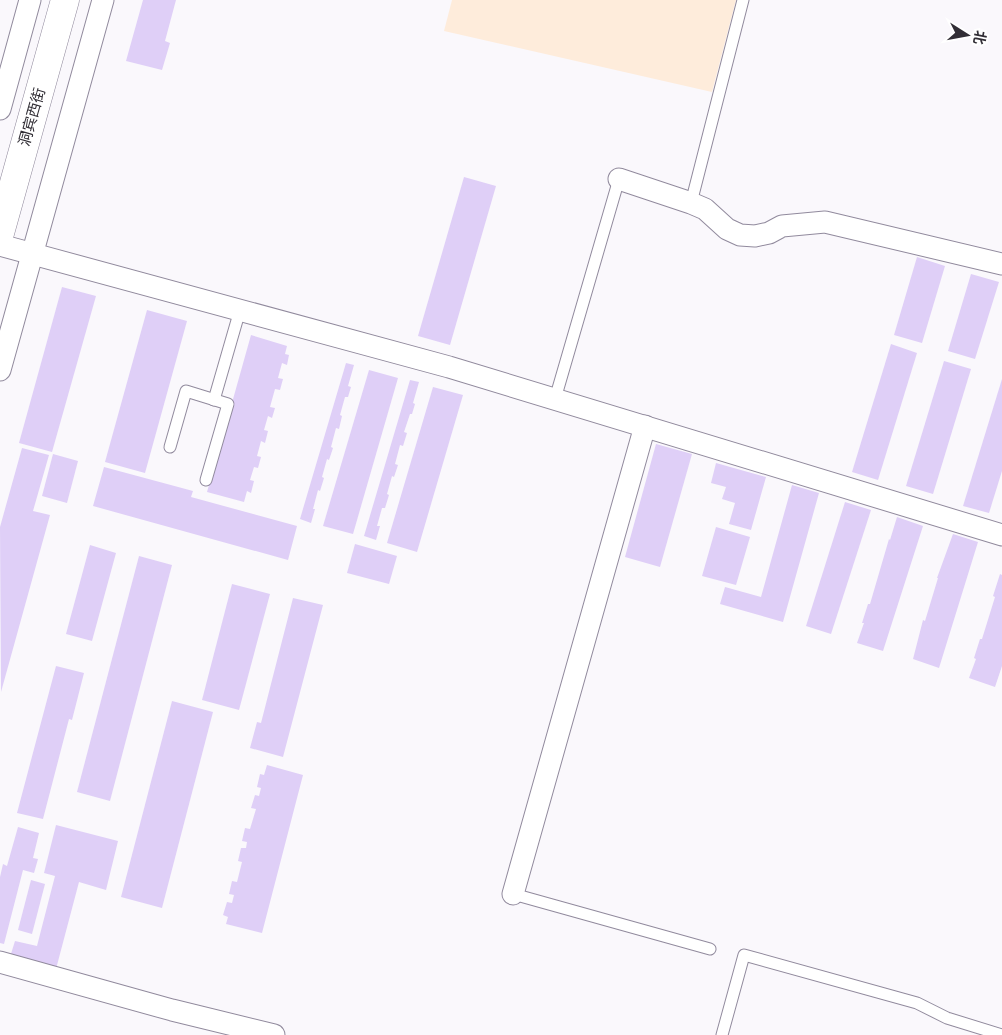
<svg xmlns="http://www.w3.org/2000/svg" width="1002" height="1035" viewBox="0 0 1002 1035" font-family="'PT Sans Narrow','Noto Sans SC',sans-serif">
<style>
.education{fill:#feecdb}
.building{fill:#dfcff7}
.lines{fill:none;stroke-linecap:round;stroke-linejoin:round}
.service-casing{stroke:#918a9d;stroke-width:13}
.minor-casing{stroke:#918a9d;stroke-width:23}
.primary-casing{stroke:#918a9d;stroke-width:29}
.service{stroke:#fff;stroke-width:11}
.minor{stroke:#fff;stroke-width:21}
.primary{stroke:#fff;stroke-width:28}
.labels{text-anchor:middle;stroke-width:5;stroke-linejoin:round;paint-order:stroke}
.street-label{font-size:15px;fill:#312e35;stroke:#fff}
</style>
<rect width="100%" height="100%" fill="#faf8fc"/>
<polygon class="education" points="452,0 736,0 712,92 444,31"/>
<g class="building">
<polygon points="143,0 176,0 165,41 170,43 162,70 126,61"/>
<polygon points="464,177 496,186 450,345 418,336"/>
<polygon points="917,257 945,266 922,343 894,335"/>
<polygon points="971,274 999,282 975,359 948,351"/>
<polygon points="62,287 96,296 52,452 19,443"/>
<polygon points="147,310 187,321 145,473 105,462"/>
<polygon points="251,335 287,346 285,354 289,355 287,365 282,363 278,378 283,379 280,390 275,389 270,407 275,408 272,418 268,416 264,430 268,431 265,443 261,441 257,456 261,457 258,468 254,467 250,480 254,481 251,493 247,491 244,502 207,492"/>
<polygon points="891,344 917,353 878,480 852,472"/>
<polygon points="944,361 971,369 933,494 906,486"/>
<polygon points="346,363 354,365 348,386 351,387 348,397 345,397 340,415 342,416 339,429 336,428 331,447 333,448 329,460 327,459 322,477 324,478 320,491 318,490 313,509 315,509 311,523 300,519"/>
<polygon points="369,370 398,378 353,534 323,526"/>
<polygon points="1002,379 1002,471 989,513 963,506"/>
<polygon points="410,380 419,382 413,403 415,404 412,414 410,414 404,432 407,433 403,446 400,445 395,464 398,465 394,477 392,476 387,494 389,495 385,508 382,508 377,526 380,526 376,540 364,536"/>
<polygon points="433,387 463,395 417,552 387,543"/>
<polygon points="656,444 692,454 660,567 625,557"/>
<polygon points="22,448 49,455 33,511 50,515 1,692 0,527"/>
<polygon points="53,454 78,461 67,503 42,496"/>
<polygon points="716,463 766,477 751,530 729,524 735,503 722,499 726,487 711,483"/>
<polygon points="104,467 193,491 191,497 297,526 288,560 93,506"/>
<polygon points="792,485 819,493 783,622 720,604 725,587 761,597"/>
<polygon points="845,502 871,510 831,634 806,626"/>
<polygon points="897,517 923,526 883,651 857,643 864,623 862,623 868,604 870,604 889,539 890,540"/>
<polygon points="716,527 750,537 736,585 702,576"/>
<polygon points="953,534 978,542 939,668 913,659 923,620 925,621 938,578 937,578"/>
<polygon points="355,544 397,556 389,584 347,573"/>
<polygon points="90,545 116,553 92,641 66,634"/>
<polygon points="139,556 172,565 110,801 77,792"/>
<polygon points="1000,574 1002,575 1002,666 995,687 969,678 976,659 974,658 980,639 982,639 995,597 993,596"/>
<polygon points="232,584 270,594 239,710 202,700"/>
<polygon points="293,598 323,605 283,757 250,748 257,722 261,723"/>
<polygon points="56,666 84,673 72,720 69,719 43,819 17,813"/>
<polygon points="172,701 213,712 162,908 121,897"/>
<polygon points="267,765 303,775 262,933 226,924 228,917 223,915 227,902 232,903 234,895 229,894 232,881 237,882 242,862 238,861 241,848 246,848 247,842 242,841 245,828 250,829 256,809 251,808 255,795 259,796 261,788 257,787 260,774 264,775"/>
<polygon points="56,825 118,841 106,890 79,882 56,969 10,957 15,941 37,946 55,876 44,873"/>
<polygon points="18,827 39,833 33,858 38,859 34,873 23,870 4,944 0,943 0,877 3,864 7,866"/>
<polygon points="31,880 45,884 32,934 18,930"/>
</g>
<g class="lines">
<defs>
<g id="service">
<polyline points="691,203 743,0"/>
<polyline points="555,399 619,179"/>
<polyline points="214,400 240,310"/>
<polyline points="170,447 186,391 228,404 206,480"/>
<polyline points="513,894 710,949"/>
<polyline points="722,1035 744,955 917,1003 947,1018 1002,1035"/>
</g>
<g id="minor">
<polyline points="0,109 30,0"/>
<polyline points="619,179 691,203 705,209 727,229 740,235 755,236 769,233 782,226 825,222 1002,264"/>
<polyline points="0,245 449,367 1002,535"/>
<polyline points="0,370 103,0"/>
<polyline points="513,894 645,426"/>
<polyline points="0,962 172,1010 274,1035"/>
</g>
<polyline id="primary" points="0,233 65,0"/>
</defs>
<use href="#service" class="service-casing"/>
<use href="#minor" class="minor-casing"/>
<use href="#primary" class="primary-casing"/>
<use href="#service" class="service"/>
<use href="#minor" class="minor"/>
<use href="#primary" class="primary"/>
</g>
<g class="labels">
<g class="street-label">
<text transform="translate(32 117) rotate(-74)" y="5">洞宾西街</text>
</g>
</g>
<g transform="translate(967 35) rotate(101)" stroke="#ffffff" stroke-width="4" paint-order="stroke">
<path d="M0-4L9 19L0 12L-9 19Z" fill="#312e35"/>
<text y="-8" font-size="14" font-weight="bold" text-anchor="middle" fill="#312e35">北</text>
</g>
</svg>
